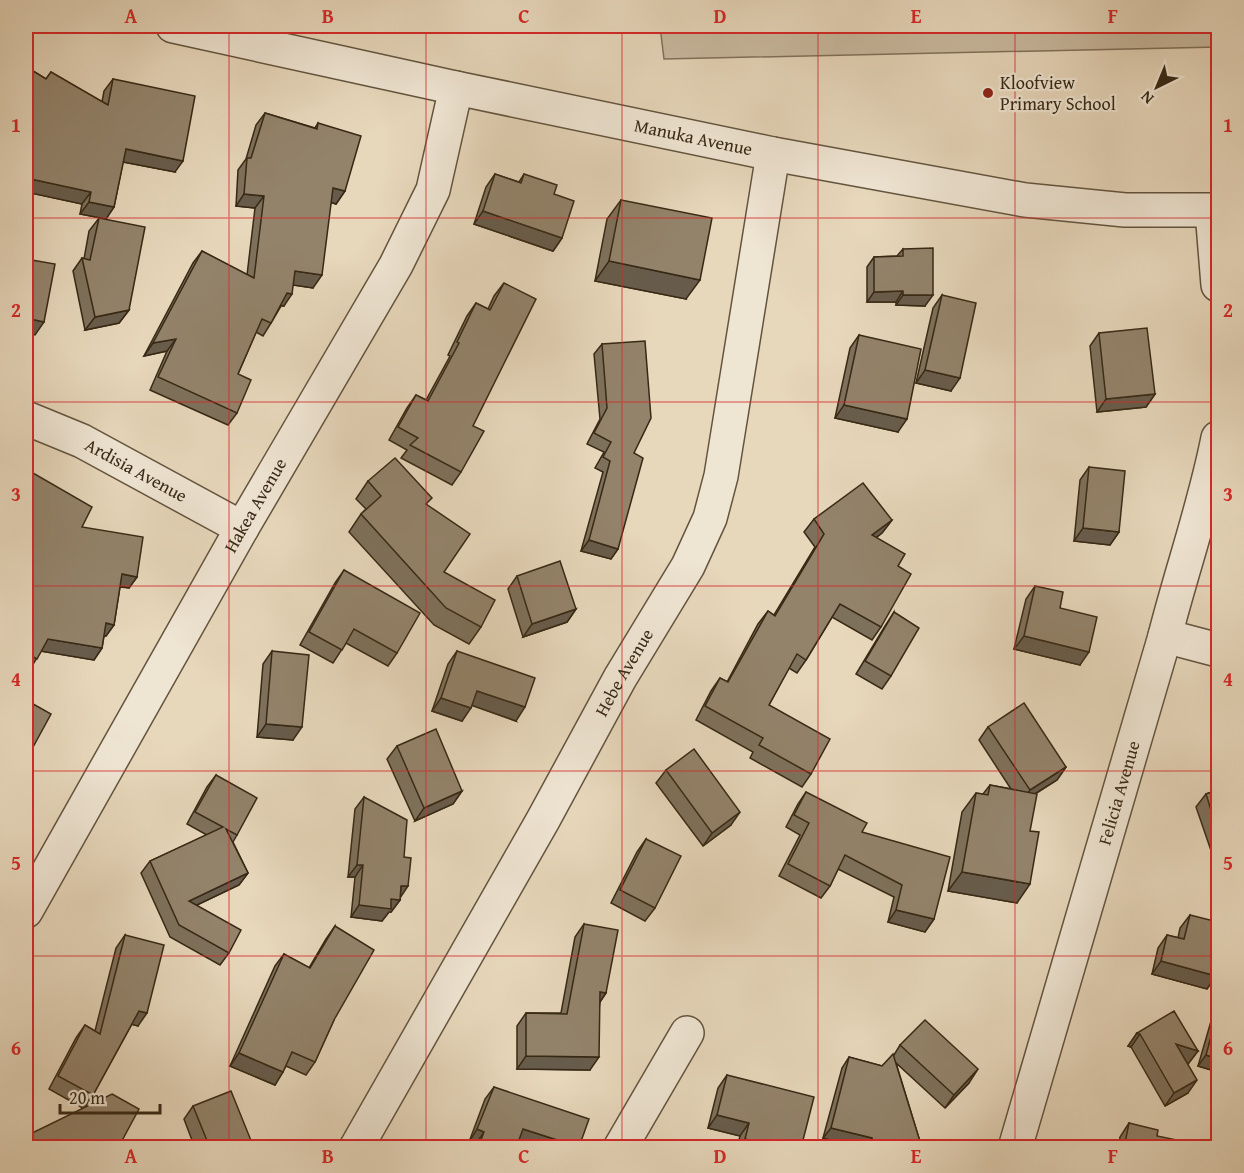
<svg xmlns="http://www.w3.org/2000/svg" width="1244" height="1173" viewBox="0 0 1244 1173" font-family="'Gentium Book Plus',serif">
<style>
.green{fill:#c9b99f;stroke:#80715a;stroke-width:1.5}
.lines{fill:none;stroke-linecap:round;stroke-linejoin:round}
.street-casing{stroke:#63543e;stroke-width:36}
.street{stroke:#efe5d3;stroke-width:33}
.wall{fill:#7e715c;stroke:#372915;stroke-width:1.5}
.shaded-wall{fill:#675c4b;stroke:#372915;stroke-width:1.5}
.building{fill:#93836b;stroke:#372915;stroke-width:1.5}
.grid{fill:none;stroke:#d62828;stroke-width:1.5;stroke-opacity:0.55}
.poi-dot{fill:#8f2418;stroke:#efe5d3;stroke-width:2}
.labels{text-anchor:middle;stroke-width:4.5;stroke-linejoin:round;paint-order:stroke}
.poi-label{font-size:18px;fill:#372915;stroke:#efe5d3;text-anchor:start}
.street-label{font-size:18px;fill:#372915;stroke:#efe5d3}
.neatline{fill:none;stroke:#d62828;stroke-width:2}
.grid-label{font-size:20px;text-anchor:middle;font-weight:bold;fill:#d62828}
</style>
<rect width="100%" height="100%" fill="#e7d7bb"/>
<filter id="stains"><feTurbulence type="fractalNoise" baseFrequency=".00333" numOctaves="4"/><feColorMatrix values="0 0 0 0 .2 0 0 0 0 .09 0 0 0 0 .02 0 0 0 .5 -.17"/></filter>
<radialGradient id="worn" r=".72"><stop offset=".6" stop-color="#630" stop-opacity="0"/><stop offset="1" stop-color="#630" stop-opacity=".3"/></radialGradient>
<polygon class="green" points="660,26 1218,26 1218,47 664,59"/>
<g class="lines">
<defs>
<g id="street">
<path id="s1" d="M173 26 456 88 773 154 1025 200 1125 210H1218"/>
<polyline points="1212,211 1218,285"/>
<path id="s2" d="M26 418 82 441 242 528"/>
<polyline points="1165,636 1218,650"/>
<path id="s3" d="M26 911 242 528 396 265 433 190 456 88"/>
<path id="s4" d="M356 1148 543 820 620 678 688 566 710 518 721 476 773 154"/>
<polyline points="620,1148 687,1033"/>
<path id="s5" d="M1015 1148 1165 636C1182 569 1205 505 1218 438"/>
</g>
</defs>
<use href="#street" class="street-casing"/>
<use href="#street" class="street"/>
</g>
<g class="wall">
<polygon points="33,71 46,79 51,72 102,102 104,91 113,79 175,172 123,162 114,207 106,219 80,214 82,204 26,192 26,82"/>
<polygon points="265,113 315,128 318,123 345,191 336,204 331,202 313,288 293,285 284,306 281,306 271,323 263,336 256,332 238,374 237,413 228,425 150,390 167,351 144,356 193,263 202,251 247,275 255,208 236,206 238,170 246,159 256,125"/>
<polygon points="495,174 519,182 524,174 554,194 562,238 553,251 474,224 486,187"/>
<polygon points="621,200 686,299 595,281 607,219"/>
<polygon points="99,218 129,310 119,323 85,330 73,271 82,258 84,259 89,231"/>
<polygon points="903,249 925,306 896,305 896,302 867,302 867,267 874,257 897,256"/>
<polygon points="504,283 461,472 452,485 401,458 407,450 389,440 407,408 416,395 426,400 450,356 448,355 467,316 476,303 488,309 494,296"/>
<polygon points="942,295 951,391 916,383 933,308"/>
<polygon points="1099,333 1155,394 1146,407 1097,412 1090,346"/>
<polygon points="859,335 898,432 835,418 850,348"/>
<polygon points="602,344 634,453 618,549 611,559 581,551 603,472 595,468 604,452 587,444 600,419 594,354"/>
<polygon points="1089,467 1119,532 1110,545 1074,541 1080,480"/>
<polygon points="26,469 82,527 137,577 129,588 120,587 114,625 106,636 104,636 102,648 94,660 41,651 29,671 26,669"/>
<polygon points="368,481 427,505 444,572 481,627 469,644 434,625 349,532 361,514 366,509 356,499"/>
<polygon points="814,519 892,520 882,533 876,538 898,566 881,627 872,640 832,617 806,660 797,673 789,668 769,705 811,774 802,787 750,758 753,752 696,720 711,691 720,678 727,682 758,624 768,611 774,615 815,547 804,532"/>
<polygon points="344,570 397,653 388,666 346,643 333,663 300,645 335,583"/>
<polygon points="517,576 576,609 567,622 523,637 508,589"/>
<polygon points="1035,586 1060,608 1080,665 1014,649 1026,599"/>
<polygon points="894,612 891,676 882,689 856,674 885,626"/>
<polygon points="272,651 293,740 257,737 263,664"/>
<polygon points="457,651 516,721 472,705 462,721 432,711 448,664"/>
<polygon points="988,727 1066,767 1057,780 1035,794 1017,903 948,891 962,812 976,793 983,794 990,785 1011,789 979,740"/>
<polygon points="397,746 462,791 453,804 415,821 387,759"/>
<polygon points="666,770 731,825 703,846 656,783"/>
<polygon points="216,775 237,835 233,842 248,873 239,885 197,905 229,953 220,965 170,937 141,873 150,861 207,835 187,824 207,787"/>
<polygon points="1218,790 1218,865 1216,865 1196,807 1206,794"/>
<polygon points="806,792 862,832 934,919 925,932 888,922 894,897 838,869 830,886 821,898 779,876 800,835 786,827 798,804"/>
<polygon points="364,797 400,898 400,900 391,912 389,912 382,921 351,917 355,877 348,877 355,809"/>
<polygon points="646,839 655,908 645,921 611,903 637,852"/>
<polygon points="1190,915 1216,976 1207,989 1152,974 1158,948 1167,935 1178,938 1180,928"/>
<polygon points="584,924 606,993 600,1002 590,1070 517,1069 517,1026 526,1013 561,1013 575,937"/>
<polygon points="335,926 334,1020 315,1062 306,1075 286,1066 275,1085 230,1066 275,966 284,954 309,968 326,939"/>
<polygon points="125,935 138,1026 132,1024 93,1095 85,1107 118,1148 26,1148 83,1108 49,1089 76,1038 85,1025 95,1031 116,948"/>
<polygon points="1218,1000 1218,1072 1198,1066 1216,1004"/>
<polygon points="1137,1033 1198,1051 1188,1064 1187,1063 1188,1093 1165,1106 1131,1047 1128,1046"/>
<polygon points="900,1045 969,1083 945,1108 896,1063 922,1148 858,1148 823,1138 842,1068 849,1057 882,1066 894,1055"/>
<polygon points="727,1075 801,1148 737,1148 740,1136 708,1128 718,1088"/>
<polygon points="494,1087 535,1148 518,1142 516,1148 474,1148 476,1144 469,1142 485,1099"/>
<polygon points="193,1106 254,1148 195,1148 184,1119"/>
<polygon points="1129,1123 1157,1136 1176,1148 1118,1148 1120,1137"/>
</g>
<g class="shaded-wall">
<polygon points="126,149 183,161 175,172 118,161"/>
<polygon points="26,178 91,192 82,204 26,192"/>
<polygon points="333,188 345,191 336,204 324,200"/>
<polygon points="244,194 264,196 255,208 236,206"/>
<polygon points="89,202 114,207 106,219 80,214"/>
<polygon points="483,211 562,238 553,251 474,224"/>
<polygon points="609,261 700,280 686,299 595,281"/>
<polygon points="295,271 322,275 313,288 287,284"/>
<polygon points="903,291 896,302 867,302 874,292"/>
<polygon points="287,293 292,294 284,306 279,305"/>
<polygon points="903,295 933,295 925,306 896,305"/>
<polygon points="129,310 119,323 85,330 95,317"/>
<polygon points="26,318 44,322 35,335 26,333"/>
<polygon points="176,339 167,351 144,356 153,343"/>
<polygon points="925,370 960,378 951,391 916,383"/>
<polygon points="1155,394 1146,407 1097,412 1106,399"/>
<polygon points="844,405 907,419 898,432 835,418"/>
<polygon points="892,520 882,533 862,548 872,535"/>
<polygon points="1083,528 1119,532 1110,545 1074,541"/>
<polygon points="589,540 618,549 611,559 581,551"/>
<polygon points="122,574 137,577 129,588 114,585"/>
<polygon points="576,609 567,622 523,637 532,624"/>
<polygon points="106,623 114,625 106,636 98,635"/>
<polygon points="1024,636 1089,652 1080,665 1014,649"/>
<polygon points="48,639 102,648 94,660 40,651"/>
<polygon points="477,691 525,707 516,721 468,704"/>
<polygon points="441,698 471,708 462,721 432,711"/>
<polygon points="266,724 302,727 293,740 257,737"/>
<polygon points="1066,767 1057,780 1020,803 1030,790"/>
<polygon points="462,791 453,804 415,821 424,808"/>
<polygon points="740,812 731,825 703,846 712,833"/>
<polygon points="357,865 363,865 355,877 348,877"/>
<polygon points="962,872 1030,884 1017,903 948,891"/>
<polygon points="248,873 239,885 180,913 189,901"/>
<polygon points="401,886 408,886 400,898"/>
<polygon points="391,899 400,900 391,912 389,912 382,921 351,917 359,905"/>
<polygon points="896,910 934,919 925,932 888,922"/>
<polygon points="1161,961 1216,976 1207,989 1152,974"/>
<polygon points="600,992 606,993 597,1006"/>
<polygon points="139,1011 147,1013 138,1026 130,1024"/>
<polygon points="1137,1033 1140,1034 1131,1047 1128,1046"/>
<polygon points="1176,1044 1198,1051 1188,1064 1167,1058"/>
<polygon points="239,1053 283,1072 275,1085 230,1066"/>
<polygon points="1206,1055 1218,1059 1218,1072 1198,1066"/>
<polygon points="526,1056 599,1057 590,1070 517,1069"/>
<polygon points="978,1069 969,1083 945,1108 954,1095"/>
<polygon points="1197,1080 1188,1093 1165,1106 1174,1093"/>
<polygon points="717,1115 749,1123 740,1136 708,1128"/>
<polygon points="831,1128 872,1138 865,1148 858,1148 823,1138"/>
<polygon points="477,1129 484,1132 476,1144 469,1142"/>
<polygon points="523,1129 579,1147 535,1148 515,1141"/>
<polygon points="745,1139 777,1148 739,1148"/>
</g>
<g class="building">
<polygon points="33,71 46,79 51,72 108,105 113,79 195,96 183,161 126,149 114,207 89,202 91,192 26,178 26,85"/>
<polygon points="265,113 317,129 318,123 361,136 345,191 333,188 322,275 295,271 292,294 287,293 271,323 262,319 238,374 251,380 237,413 158,377 176,339 153,343 202,251 254,278 264,196 244,194 247,158 251,158"/>
<polygon points="495,174 521,183 524,174 557,185 554,194 574,201 562,238 483,211"/>
<polygon points="621,200 712,218 700,280 609,261"/>
<polygon points="99,218 145,227 129,310 95,317 82,258 90,260"/>
<polygon points="933,248 933,295 903,295 903,291 874,292 874,257 903,256 903,249"/>
<polygon points="26,259 55,264 44,322 26,318"/>
<polygon points="504,283 536,299 473,426 484,431 461,472 410,445 418,438 398,427 416,395 428,401 459,343 457,342 476,303 490,310"/>
<polygon points="942,295 976,303 960,378 925,370"/>
<polygon points="1147,328 1155,394 1106,399 1099,333"/>
<polygon points="859,335 921,349 907,419 844,405"/>
<polygon points="645,341 651,418 634,453 643,458 618,549 589,540 610,461 603,457 611,442 594,433 607,408 602,344"/>
<polygon points="395,458 432,498 426,504 470,534 444,572 495,600 481,627 446,608 361,514 381,496 368,481"/>
<polygon points="1089,467 1125,471 1119,532 1083,528"/>
<polygon points="26,469 92,507 82,527 143,537 137,577 122,574 114,625 106,623 102,648 48,639 37,659 26,653"/>
<polygon points="863,483 892,520 872,535 905,554 898,566 911,574 881,627 840,604 806,660 797,654 769,705 830,739 811,774 759,745 763,738 705,706 720,678 728,682 768,611 775,616 824,534 814,519"/>
<polygon points="560,561 576,609 532,624 517,576"/>
<polygon points="344,570 420,613 397,653 354,629 342,650 309,632"/>
<polygon points="1035,586 1063,592 1060,608 1097,617 1089,652 1024,636"/>
<polygon points="894,612 919,628 891,676 865,661"/>
<polygon points="272,651 309,655 302,727 266,724"/>
<polygon points="457,651 535,678 525,707 477,691 471,708 441,698"/>
<polygon points="26,700 51,714 26,760"/>
<polygon points="1024,703 1066,767 1030,790 988,727"/>
<polygon points="436,729 462,791 424,808 397,746"/>
<polygon points="694,749 740,812 712,833 666,770"/>
<polygon points="216,775 257,798 237,835 226,829 248,873 189,901 241,930 229,953 179,925 150,861 223,827 195,812"/>
<polygon points="990,785 1037,794 1030,831 1039,832 1030,884 962,872 976,793 988,795"/>
<polygon points="1218,790 1218,833 1206,794"/>
<polygon points="806,792 867,823 862,832 950,857 934,919 896,910 902,885 845,855 830,886 788,864 809,823 794,815"/>
<polygon points="364,797 407,820 404,857 411,858 408,886 401,886 400,900 391,899 391,909 359,905 363,865 357,865"/>
<polygon points="646,839 681,856 655,908 620,890"/>
<polygon points="1190,915 1218,922 1218,967 1216,976 1161,961 1167,935 1184,939"/>
<polygon points="584,924 618,930 606,993 600,992 599,1057 526,1056 526,1013 567,1014"/>
<polygon points="335,926 374,950 334,1020 315,1062 292,1052 283,1072 239,1053 284,954 310,968"/>
<polygon points="125,935 164,945 147,1013 139,1011 93,1095 58,1076 85,1025 100,1034"/>
<polygon points="1174,1011 1198,1051 1176,1044 1197,1080 1174,1093 1140,1034 1137,1033"/>
<polygon points="1218,1011 1218,1059 1206,1055"/>
<polygon points="925,1020 978,1069 954,1095 900,1045"/>
<polygon points="893,1054 922,1148 875,1148 872,1138 831,1128 849,1057 882,1066"/>
<polygon points="727,1075 814,1097 801,1148 777,1148 745,1139 749,1123 717,1115"/>
<polygon points="494,1087 589,1119 579,1147 523,1129 516,1148 478,1148 484,1132 477,1129"/>
<polygon points="231,1091 254,1148 210,1148 193,1106"/>
<polygon points="112,1094 139,1109 118,1148 89,1148 82,1144 74,1148 26,1148 26,1136"/>
<polygon points="1129,1123 1158,1130 1157,1136 1177,1140 1176,1148 1124,1148"/>
</g>
<path class="grid" d="M229 26V1148M426 26V1148M622 26V1148M818 26V1148M1015 26V1148M26 218H1218M26 402H1218M26 586H1218M26 771H1218M26 956H1218"/>
<circle class="poi-dot" cx="988" cy="93" r="6"/>
<g class="labels">
<g class="poi-label">
<text x="1000" y="89">Kloofview<tspan x="1000" dy="21">Primary School</tspan></text>
</g>
<g class="street-label">
<text dy="6" stroke="none"><textPath href="#s1" startOffset="532">Manuka Avenue</textPath></text>
<text dy="6" stroke="none"><textPath href="#s2" startOffset="122">Ardisia Avenue</textPath></text>
<text dy="6" stroke="none"><textPath href="#s3" startOffset="466">Hakea Avenue</textPath></text>
<text dy="6" stroke="none"><textPath href="#s4" startOffset="546">Hebe Avenue</textPath></text>
<text dy="6" stroke="none"><textPath href="#s5" startOffset="370">Felicia Avenue</textPath></text>
</g>
</g>
<rect width="1244" height="1173" fill="none" stroke="#e7d7bb" stroke-width="66"/>
<g transform="translate(1157 87) rotate(223)" stroke="#efe5d3" stroke-width="4.5" paint-order="stroke">
<path d="M0-4.5L10 22L0 15L-10 22Z" fill="#372915"/>
<text y="-9" font-size="16" font-weight="bold" text-anchor="middle" fill="#372915">N</text>
</g>
<path d="M60 1104v9h100v-9" fill="none" stroke="#372915" stroke-width="3"/>
<text x="69" y="1104" font-size="18" fill="#372915" stroke="#efe5d3" stroke-width="4.5" paint-order="stroke">20 m</text>
<rect x="33" y="33" width="1178" height="1107" class="neatline"/>
<g class="grid-label">
<text x="131" y="23">A</text>
<text x="328" y="23">B</text>
<text x="524" y="23">C</text>
<text x="720" y="23">D</text>
<text x="916" y="23">E</text>
<text x="1113" y="23">F</text>
<text x="16" y="132">1</text>
<text x="1228" y="132">1</text>
<text x="16" y="317">2</text>
<text x="1228" y="317">2</text>
<text x="16" y="501">3</text>
<text x="1228" y="501">3</text>
<text x="16" y="686">4</text>
<text x="1228" y="686">4</text>
<text x="16" y="870">5</text>
<text x="1228" y="870">5</text>
<text x="16" y="1055">6</text>
<text x="1228" y="1055">6</text>
<text x="131" y="1163">A</text>
<text x="328" y="1163">B</text>
<text x="524" y="1163">C</text>
<text x="720" y="1163">D</text>
<text x="916" y="1163">E</text>
<text x="1113" y="1163">F</text>
</g>
<rect width="100%" height="100%" filter="url(#stains)"/>
<rect width="100%" height="100%" fill="url(#worn)"/>
</svg>
